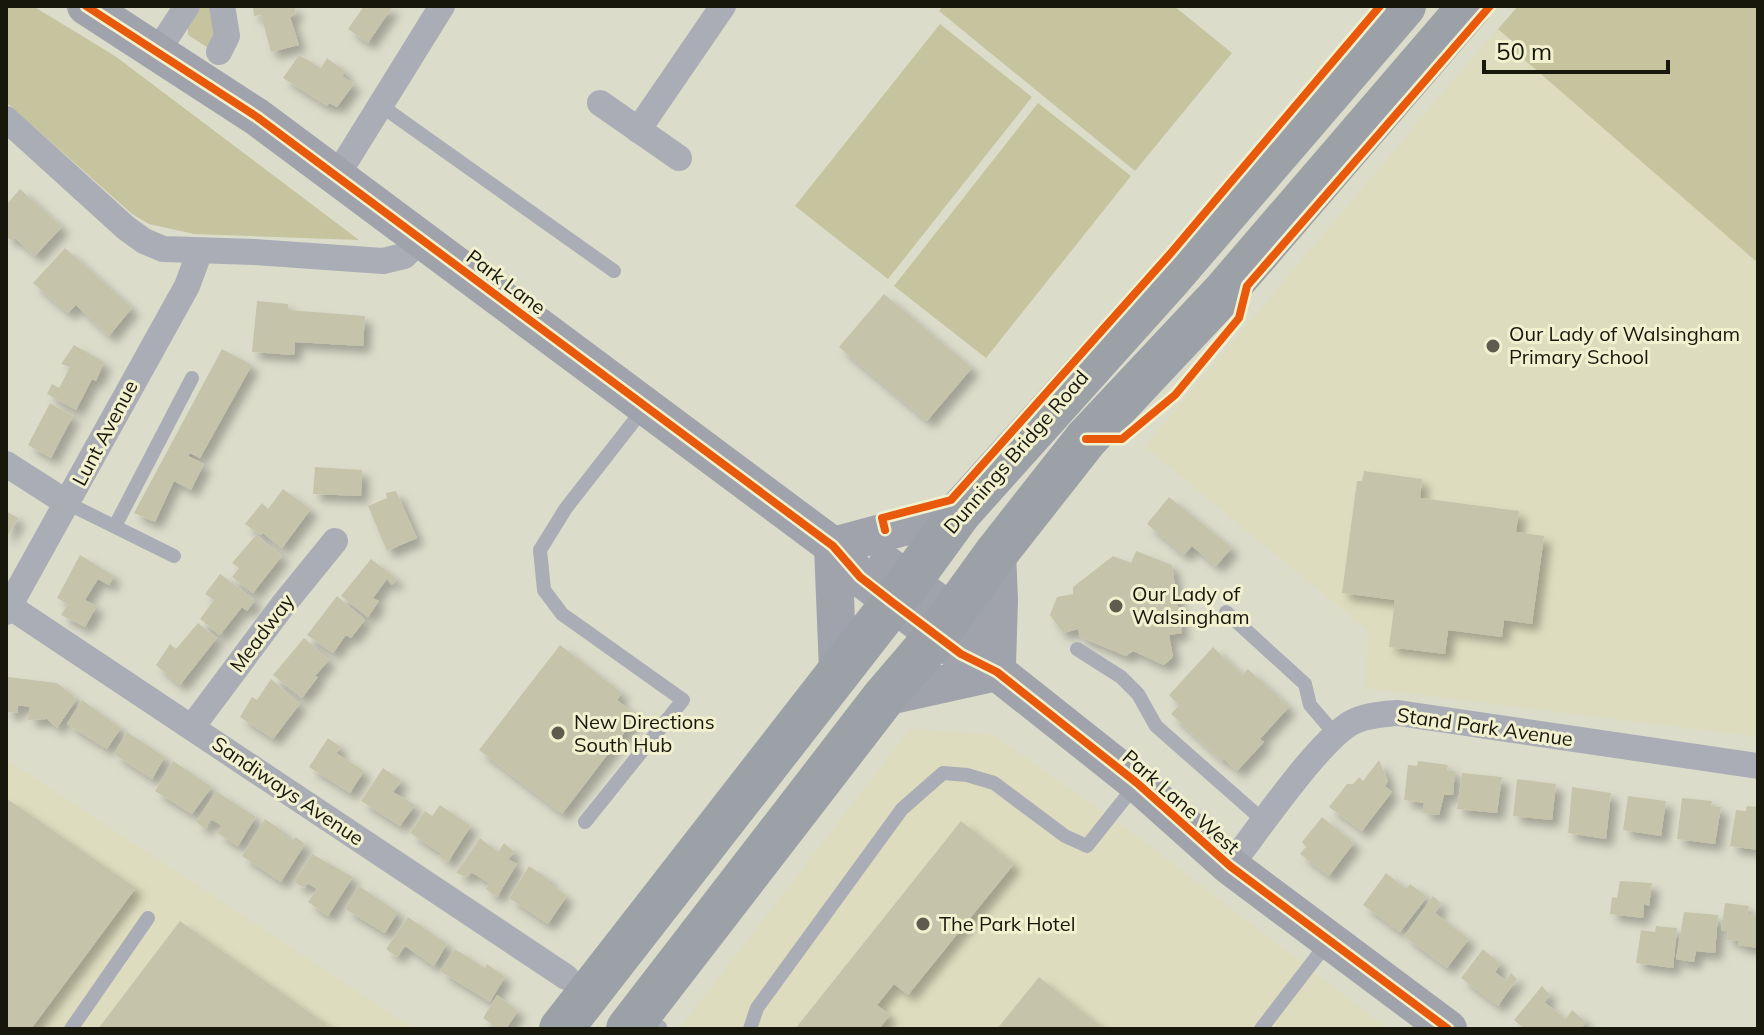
<svg xmlns="http://www.w3.org/2000/svg" width="1764" height="1035" viewBox="0 0 1764 1035" font-family="Mulish,sans-serif">
<style>
.built{fill:#dddcbe}
.green{fill:#c6c49f}
.building{fill:#c5c4ab;filter:url(#shadow)}
.lines{fill:none;stroke-linecap:round;stroke-linejoin:round}
.lane{stroke:#aaadb5;stroke-width:14}
.street{stroke:#aaadb5;stroke-width:26}
.secondary{stroke:#a0a3ac;stroke-width:38}
.highway{stroke:#9ca0a7;stroke-width:44}
.cycleway-casing{stroke:#f1f1d0;stroke-width:13}
.cycleway{stroke:#e8590c;stroke-width:8}
.poi-dot{fill:#5d5c4f;stroke:#f1f1d0;stroke-width:3}
.labels{text-anchor:middle;stroke-width:6;stroke-linejoin:round;paint-order:stroke}
.street-label{font-size:20px;fill:#18170c;stroke:#f1f1d0}
.poi-label{font-size:20px;fill:#18170c;stroke:#f1f1d0;text-anchor:start}
</style>
<defs>
<filter id="shadow"><feDropShadow dx="7" dy="7" stdDeviation="4" flood-color="#0004"/></filter>
</defs>
<rect width="100%" height="100%" fill="#dcdccb"/>
<g class="built">
<polygon points="1500,25 1758,247 1758,737 1364,688 1369,632 1145,446"/>
<polygon points="911,728 993,735 1133,833 1388,1029 679,1029"/>
<polygon points="6,759 414,1029 6,1029"/>
</g>
<g class="green">
<polygon points="6,6 33,6 115,56 359,240 194,234 149,224 132,214 6,102"/>
<polygon points="198,6 213,6 219,29 210,49 188,35 188,27"/>
<polygon points="943,6 1174,6 1232,53 1135,171 939,11"/>
<polygon points="1518,6 1758,6 1758,263 1510,47 1513,42 1498,29"/>
<polygon points="940,24 1032,97 888,279 795,206"/>
<polygon points="1038,103 1131,176 986,358 894,286"/>
</g>
<g class="building">
<polygon points="253,6 294,6 296,14 290,17 299,45 271,52 261,15 254,16"/>
<polygon points="364,6 393,6 368,43 348,29"/>
<polygon points="299,55 321,68 327,58 346,72 342,76 354,84 337,107 329,103 327,106 283,78"/>
<polygon points="20,189 62,227 35,256 14,237 12,241 6,236 6,205"/>
<polygon points="65,248 132,308 109,336 76,305 68,313 33,283"/>
<polygon points="884,294 972,368 927,421 839,347"/>
<polygon points="257,301 288,304 288,310 365,316 363,346 295,342 294,355 252,352"/>
<polygon points="74,345 104,362 96,381 92,379 76,410 47,394 52,384 59,388 70,367 61,364"/>
<polygon points="222,349 252,365 200,458 190,453 188,456 204,464 191,490 174,481 155,522 134,513"/>
<polygon points="50,403 73,416 51,458 28,445"/>
<polygon points="315,467 362,470 361,496 313,494"/>
<polygon points="1364,471 1422,479 1420,498 1519,511 1516,532 1544,536 1532,624 1504,620 1502,637 1448,630 1445,654 1389,647 1395,600 1342,593 1357,481 1362,481"/>
<polygon points="283,489 311,509 282,548 263,533 260,535 245,524 262,503 268,509"/>
<polygon points="396,491 417,538 387,551 368,506 387,498 386,493"/>
<polygon points="1169,497 1232,548 1216,566 1192,546 1184,555 1147,524"/>
<polygon points="6,511 18,518 6,539"/>
<polygon points="256,535 282,556 253,593 232,577 239,568 232,563"/>
<polygon points="1136,551 1172,565 1182,633 1169,635 1173,657 1164,665 1133,651 1126,656 1080,637 1078,629 1063,633 1050,615 1057,597 1073,594 1073,587 1113,556 1131,563"/>
<polygon points="80,555 114,576 109,585 98,579 85,600 97,606 85,627 61,615 68,604 57,598"/>
<polygon points="371,559 397,579 392,585 387,579 373,598 379,601 368,617 341,596"/>
<polygon points="220,574 255,600 247,611 242,607 220,635 200,619 214,600 205,594"/>
<polygon points="337,596 365,620 351,638 346,635 333,653 307,635"/>
<polygon points="198,623 217,638 180,685 156,665 170,644 176,649"/>
<polygon points="304,638 329,660 315,676 318,677 302,698 273,675"/>
<polygon points="560,645 622,693 617,700 637,716 562,814 479,750"/>
<polygon points="1213,647 1242,675 1248,669 1289,707 1260,739 1264,742 1237,771 1224,759 1222,761 1171,714 1179,705 1169,695"/>
<polygon points="8,677 57,683 77,699 57,728 47,719 28,720 30,707 18,705 17,713 6,712"/>
<polygon points="271,679 300,704 273,739 240,717 252,697 257,700"/>
<polygon points="82,700 121,728 107,749 67,724"/>
<polygon points="127,732 165,757 152,779 114,754"/>
<polygon points="328,738 341,747 336,753 364,771 350,793 309,767"/>
<polygon points="1379,760 1388,781 1385,786 1392,792 1362,831 1329,807 1347,784 1353,784 1359,777 1363,781"/>
<polygon points="173,761 212,787 192,814 155,791"/>
<polygon points="1418,761 1448,765 1447,770 1455,771 1453,795 1444,795 1439,815 1423,813 1424,803 1404,800 1408,765 1417,766"/>
<polygon points="383,768 402,781 393,792 415,805 400,826 361,801"/>
<polygon points="1462,773 1502,777 1497,813 1457,809"/>
<polygon points="1517,779 1556,784 1552,820 1513,816"/>
<polygon points="1572,787 1611,793 1606,839 1568,833"/>
<polygon points="216,791 256,817 238,846 217,833 222,826 211,819 205,829 196,822"/>
<polygon points="1628,796 1666,801 1661,836 1623,830"/>
<polygon points="6,798 136,888 31,1029 6,1029"/>
<polygon points="1682,798 1712,801 1711,806 1721,807 1715,844 1677,839"/>
<polygon points="440,805 471,826 448,862 439,856 442,854 410,833 425,811 432,816"/>
<polygon points="1747,806 1758,807 1758,850 1730,846 1736,810 1746,811"/>
<polygon points="1322,817 1354,843 1329,876 1300,854 1306,847 1302,842"/>
<polygon points="265,819 284,832 282,834 291,841 296,837 305,844 281,882 242,856"/>
<polygon points="961,821 1014,864 908,995 894,984 877,1005 890,1015 879,1029 795,1029"/>
<polygon points="480,838 498,852 504,843 515,852 508,859 517,864 497,897 486,889 489,883 471,872 467,877 456,873"/>
<polygon points="312,854 353,877 328,916 308,902 317,889 307,883 304,888 294,882"/>
<polygon points="529,866 550,880 548,883 567,896 548,924 509,898"/>
<polygon points="1386,873 1406,889 1410,884 1427,897 1400,932 1363,905"/>
<polygon points="1620,881 1652,883 1649,906 1644,904 1643,918 1610,914 1612,897 1617,898"/>
<polygon points="359,886 398,912 385,933 345,909"/>
<polygon points="1433,896 1441,903 1435,913 1469,939 1447,968 1404,936"/>
<polygon points="1725,903 1749,906 1747,914 1758,916 1758,948 1738,945 1738,941 1726,940 1728,931 1721,930"/>
<polygon points="1684,912 1718,915 1715,953 1696,951 1694,962 1676,959"/>
<polygon points="408,917 447,944 434,966 405,946 397,957 386,949"/>
<polygon points="180,921 333,1029 98,1029"/>
<polygon points="1656,926 1677,928 1673,968 1636,963 1641,930 1655,932"/>
<polygon points="455,949 485,968 487,964 505,977 490,1002 440,971"/>
<polygon points="1483,949 1501,964 1495,972 1506,981 1511,973 1517,979 1498,1006 1461,978"/>
<polygon points="1039,977 1104,1029 997,1029"/>
<polygon points="1542,986 1550,995 1544,1002 1566,1019 1572,1010 1586,1022 1581,1029 1525,1029 1514,1020"/>
<polygon points="497,995 518,1011 506,1029 499,1029 483,1018"/>
</g>
<g class="lines">
<g class="lane">
<polyline points="380,105 614,271"/>
<polyline points="67,503 174,556"/>
<polyline points="115,526 192,378"/>
<polyline points="1226,612 1305,684 1310,705 1335,734"/>
<polyline points="1077,649 1121,677 1138,694 1156,726 1265,822"/>
<polyline points="585,822 683,700 562,614 544,590 540,550 566,508 645,407"/>
<polyline points="660,1027 660,1029"/>
<polyline points="71,1029 148,918"/>
<polyline points="750,1029 757,1008 902,809 943,773 967,775 994,783 1065,836 1087,846 1137,783"/>
<polyline points="1261,1029 1328,942"/>
</g>
<g class="street">
<polyline points="157,52 187,6"/>
<polyline points="219,52 227,36 222,6"/>
<polyline points="600,103 679,158"/>
<polyline points="6,119 126,228 144,241 163,249 254,252 383,261 404,256 422,239"/>
<polyline points="638,130 723,6"/>
<polyline points="336,177 442,6"/>
<polyline points="6,464 67,503"/>
<polyline points="9,606 566,977"/>
<polyline points="6,612 187,286 200,251"/>
<polyline points="192,727 283,605 335,541"/>
<path d="M1230 866C1256 833 1322 735 1355 721 1369 715 1384 714 1398 713L1758 766"/>
</g>
<g class="secondary">
<polyline points="86,6 257,117 833,546 860,577 892,602 961,654 997,672 1137,783 1230,866 1448,1029"/>
<polyline points="833,546 960,512"/>
<polyline points="833,546 838,671"/>
<polyline points="887,565 979,633 997,672"/>
<polyline points="997,665 999,600 997,552"/>
<polyline points="884,697 997,672"/>
</g>
<g class="highway">
<polyline points="561,1029 909,582 960,512 1170,278 1404,6"/>
<polyline points="628,1029 884,697 937,635 997,552 1086,439 1225,291 1470,6"/>
</g>
<defs>
<g id="cycleway">
<polyline points="86,6 257,117 833,546 860,577 892,602 961,654 997,672 1137,783 1230,866 1448,1029"/>
<polyline points="1086,439 1122,439 1175,395 1239,318 1247,286 1490,6"/>
<polyline points="885,530 882,518 951,500 1170,254 1380,6"/>
</g>
</defs>
<use href="#cycleway" class="cycleway-casing"/>
<use href="#cycleway" class="cycleway"/>
</g>
<g class="poi-dot">
<circle cx="1493" cy="346" r="8"/>
<circle cx="1116" cy="606" r="8"/>
<circle cx="558" cy="733" r="8"/>
<circle cx="923" cy="924" r="8"/>
</g>
<g class="labels">
<g class="street-label">
<text transform="translate(506 282) rotate(37)" y="7">Park Lane</text>
<text transform="translate(105 433) rotate(-62)" y="7">Lunt Avenue</text>
<text transform="translate(1016 452) rotate(-49)" y="7">Dunnings Bridge Road</text>
<text transform="translate(262 633) rotate(-53)" y="7">Meadway</text>
<text transform="translate(1485 727) rotate(8)" y="7">Stand Park Avenue</text>
<text transform="translate(288 791) rotate(34)" y="7">Sandiways Avenue</text>
<text transform="translate(1181 802) rotate(41)" y="7">Park Lane West</text>
</g>
<g class="poi-label">
<text x="1509" y="341">Our Lady of Walsingham<tspan x="1509" dy="23">Primary School</tspan></text>
<text x="1132" y="601">Our Lady of<tspan x="1132" dy="23">Walsingham</tspan></text>
<text x="574" y="729">New Directions<tspan x="574" dy="23">South Hub</tspan></text>
<text x="939" y="931">The Park Hotel</text>
</g>
</g>
<rect width="1764" height="1035" fill="none" stroke="#18170c" stroke-width="16"/>
<path d="M1484 60v12h184v-12" fill="none" stroke="#18170c" stroke-width="4"/>
<text x="1496" y="60" font-size="24" fill="#18170c" stroke="#f1f1d0" stroke-width="6" paint-order="stroke">50 m</text>
</svg>
